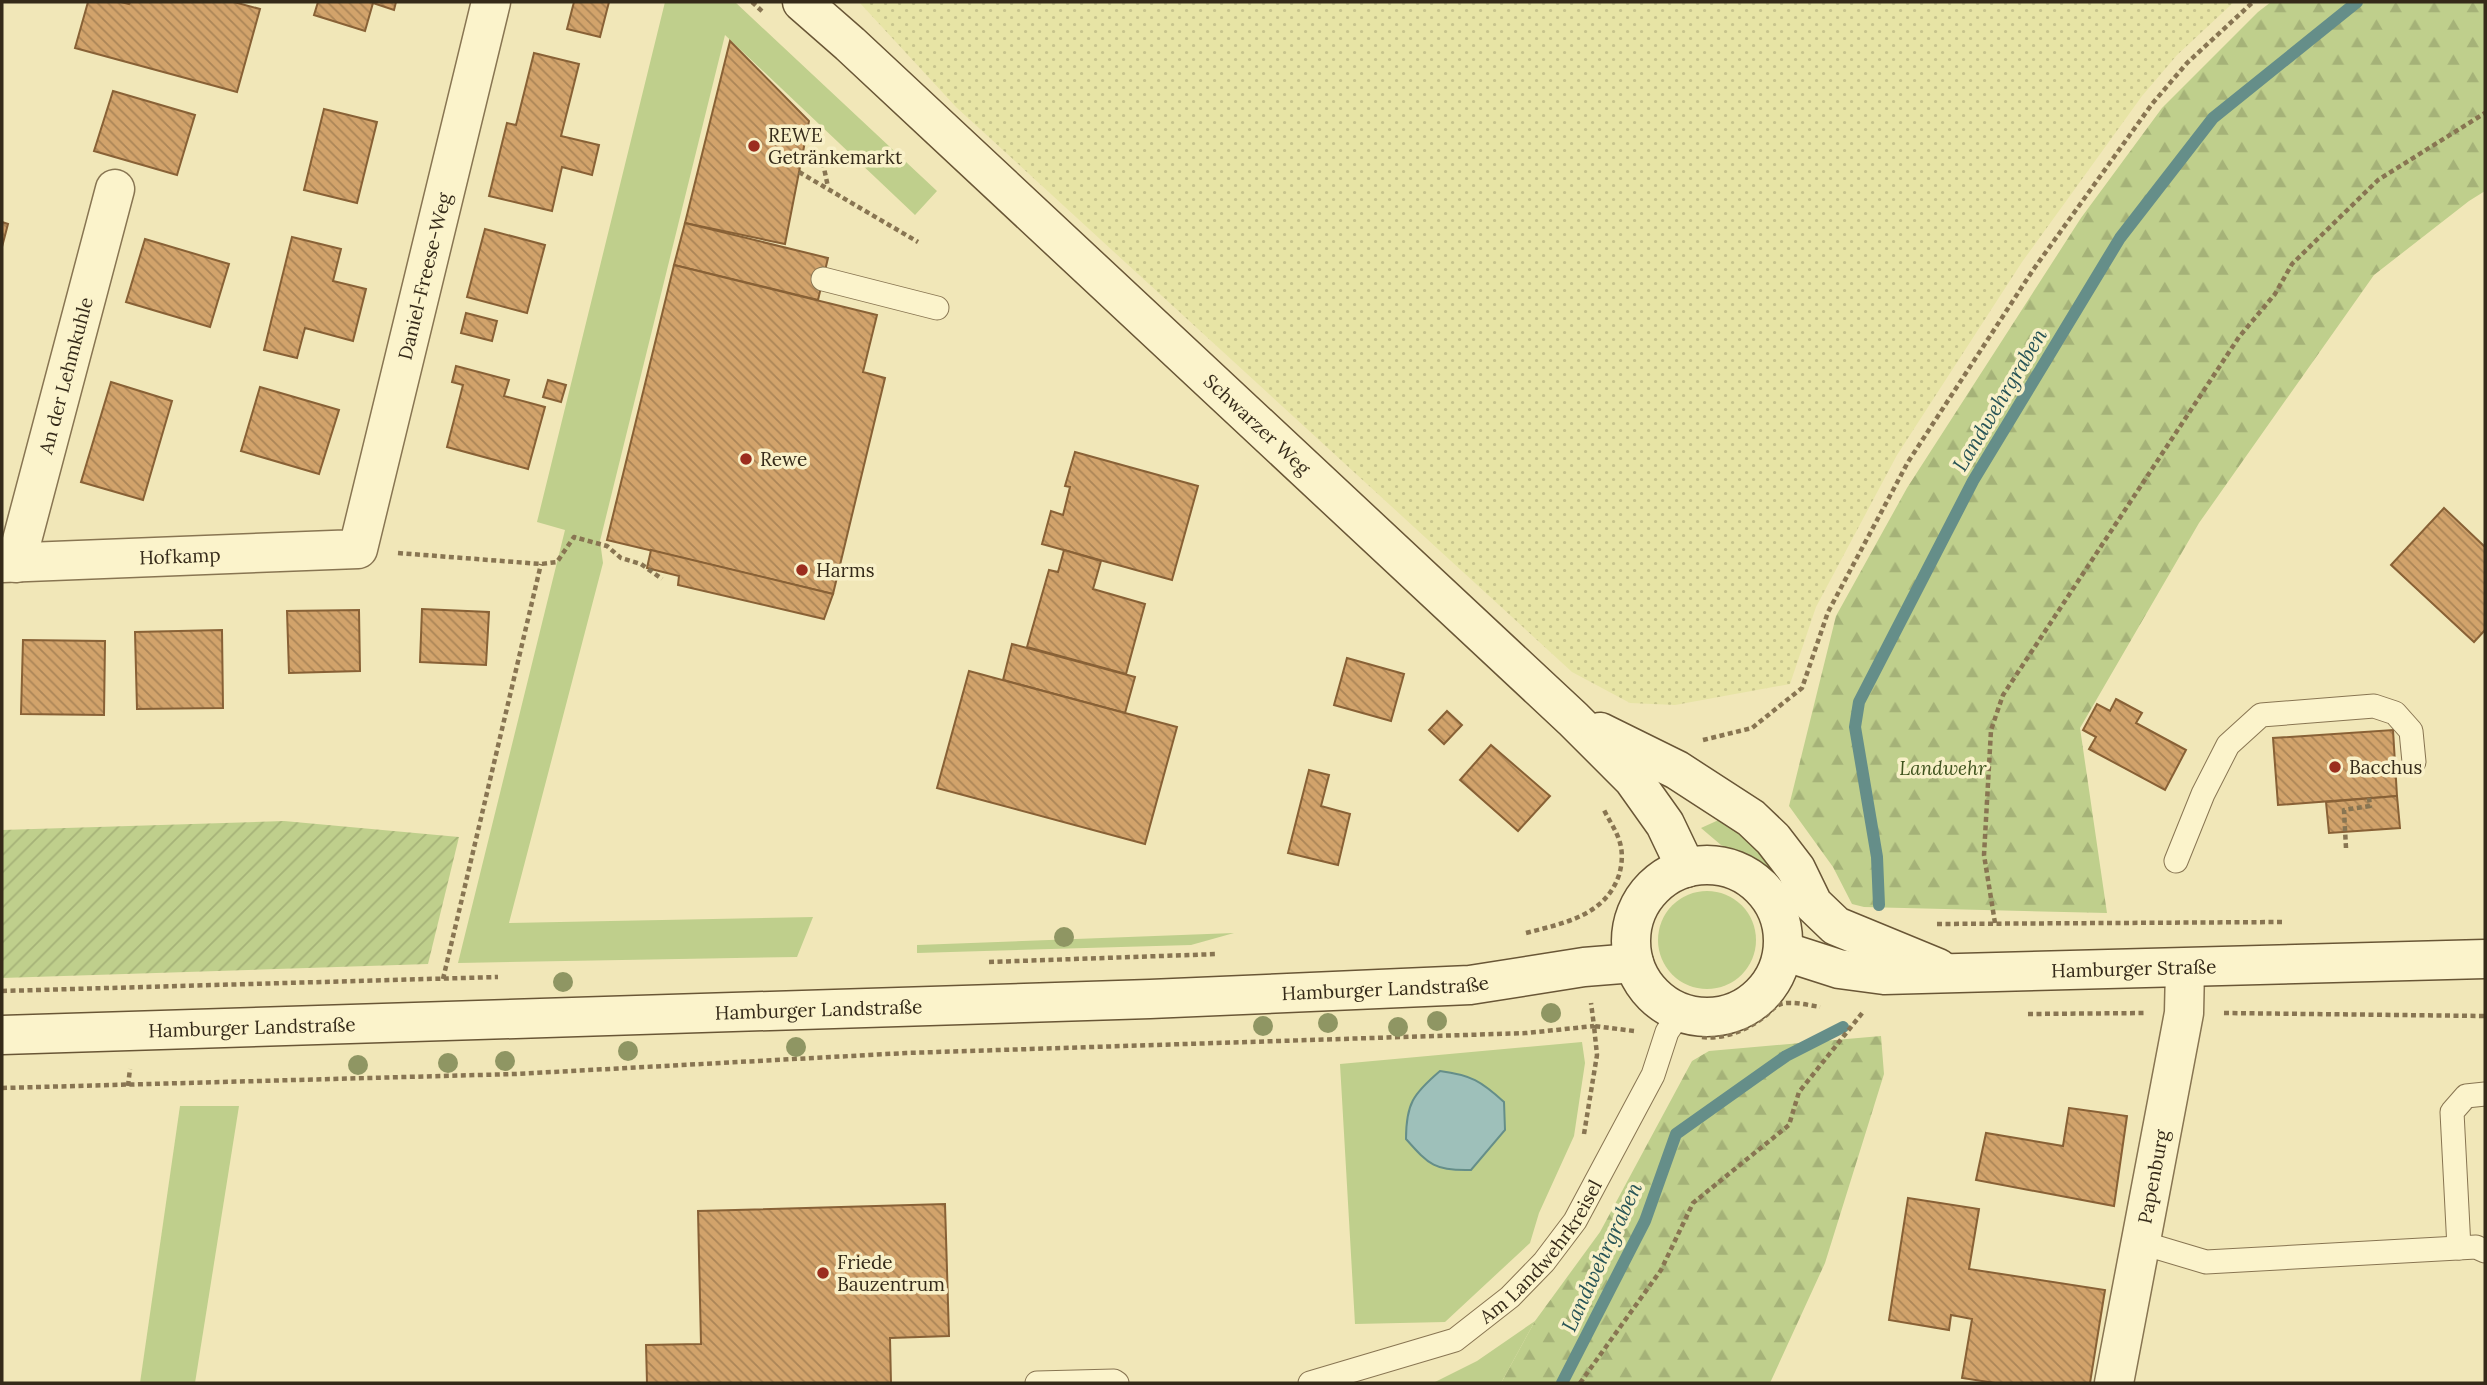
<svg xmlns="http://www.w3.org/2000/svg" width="2487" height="1385" viewBox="0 0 2487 1385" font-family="Lora,serif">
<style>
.farmland{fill:url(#farmland-dots)}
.grass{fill:#bfcf8c}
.forest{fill:url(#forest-firs)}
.garden{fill:url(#garden-furrows)}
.water{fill:#9ec0ba;stroke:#658e89;stroke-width:2}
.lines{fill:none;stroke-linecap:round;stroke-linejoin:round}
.stream{stroke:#658e89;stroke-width:12}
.building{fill:url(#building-back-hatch);stroke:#886136;stroke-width:2}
.lane-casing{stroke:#887552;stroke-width:25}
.street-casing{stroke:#887552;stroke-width:41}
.secondary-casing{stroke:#695636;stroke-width:41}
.path{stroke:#887552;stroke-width:4.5;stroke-dasharray:5 3.5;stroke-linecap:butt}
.lane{stroke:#fbf3cb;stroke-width:23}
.street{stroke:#fbf3cb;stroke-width:38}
.secondary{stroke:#fbf3cb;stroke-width:38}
.tree{fill:#8f9663}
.poi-dot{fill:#9b2d1e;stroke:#f8f0c8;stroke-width:2.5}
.labels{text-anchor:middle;stroke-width:7;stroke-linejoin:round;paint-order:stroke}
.poi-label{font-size:19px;fill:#352a19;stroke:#f8f0c8;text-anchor:start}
.street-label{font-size:19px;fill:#352a19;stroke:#f8f0c8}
.park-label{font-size:19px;font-style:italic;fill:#3f531e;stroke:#f8f0c8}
.water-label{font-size:21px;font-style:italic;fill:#275356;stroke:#f8f0c8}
</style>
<defs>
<pattern id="farmland-dots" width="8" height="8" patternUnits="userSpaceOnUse" patternTransform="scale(1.75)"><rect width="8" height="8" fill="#e7e4a5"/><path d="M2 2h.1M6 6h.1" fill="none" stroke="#c7c48d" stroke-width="1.8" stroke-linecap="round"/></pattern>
<pattern id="forest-firs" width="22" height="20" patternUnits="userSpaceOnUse" patternTransform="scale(1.75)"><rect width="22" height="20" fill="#bfcf8c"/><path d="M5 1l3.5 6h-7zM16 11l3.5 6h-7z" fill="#a5b278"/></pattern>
<pattern id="garden-furrows" width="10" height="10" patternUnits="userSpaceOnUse" patternTransform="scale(1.75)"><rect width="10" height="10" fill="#bfcf8c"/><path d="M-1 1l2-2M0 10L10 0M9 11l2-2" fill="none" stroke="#a5b278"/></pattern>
<pattern id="building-back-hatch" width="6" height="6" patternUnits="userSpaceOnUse" patternTransform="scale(1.75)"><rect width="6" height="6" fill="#d2a36b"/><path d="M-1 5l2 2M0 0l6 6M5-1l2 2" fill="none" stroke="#ab8557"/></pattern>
</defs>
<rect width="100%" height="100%" fill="#f1e7b8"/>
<polygon class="farmland" points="859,2 2234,2 2177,55 2142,96 2022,262 1897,455 1816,607 1790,684 1675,705 1630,703 1572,672 956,107"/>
<g class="grass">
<polygon points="665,2 735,2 937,191 915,215 725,35 600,541 603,563 509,923 813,917 797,957 458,963 565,530 537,522"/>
<polygon points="1723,818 1742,833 1777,871 1802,924 1794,915 1772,875 1754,861 1721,845 1701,828"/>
<circle cx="1707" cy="940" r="49"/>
<polygon points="1234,933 1191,945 917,953 917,945"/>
<polygon points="1582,1042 1585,1063 1574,1136 1539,1213 1530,1243 1445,1322 1355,1324 1340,1064"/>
<polygon points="180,1106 239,1106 195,1383 140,1383"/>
<polygon points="1535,1321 1501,1383 1433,1383 1477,1361"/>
</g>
<g class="forest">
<polygon points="2271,2 2485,2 2485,191 2469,201 2374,275 2199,523 2080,728 2107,913 1864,907 1852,904 1833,867 1789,806 1836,616 1907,488 2081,218 2162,108 2258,12"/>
<polygon points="1881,1036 1884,1074 1825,1263 1770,1383 1501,1383 1535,1321 1600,1232 1692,1061 1709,1051"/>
</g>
<polygon class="garden" points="284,821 459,837 428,964 2,978 2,830"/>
<path class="water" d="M1440 1071C1471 1075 1481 1081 1504 1102L1505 1130 1471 1170C1435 1171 1429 1165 1406 1139 1406 1104 1413 1094 1440 1071Z"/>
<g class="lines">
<g class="stream">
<polyline points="1879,905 1877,857 1855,727 1859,702 1973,481 2120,238 2213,118 2357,2"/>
<polyline points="1562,1383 1645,1221 1676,1134 1786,1056 1843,1027"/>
</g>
</g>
<g class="building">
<polygon points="88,2 121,2 129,4 130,2 234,2 260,9 237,92 75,48"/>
<polygon points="318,2 396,2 394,10 373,3 365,31 314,15"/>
<polygon points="574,2 609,2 600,37 567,29"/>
<polygon points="730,41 809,121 785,244 685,223"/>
<polygon points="534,53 579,64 561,136 599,145 592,175 562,167 552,211 489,196 507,123 516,125"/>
<polygon points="113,91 195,115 177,175 94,151"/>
<polygon points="324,109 377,122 357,203 304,190"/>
<polygon points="2,222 8,224 2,247"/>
<polygon points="685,223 828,258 818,300 674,265"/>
<polygon points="485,229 545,245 527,313 467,297"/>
<polygon points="292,237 341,249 333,281 366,289 353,341 305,328 297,358 264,350"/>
<polygon points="145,239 229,264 210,327 126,302"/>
<polygon points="674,265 877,315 863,372 885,378 833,594 607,540"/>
<polygon points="466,313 497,321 492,341 461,333"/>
<polygon points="456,366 509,380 504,396 545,407 528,469 447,447 463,385 452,382"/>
<polygon points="548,380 566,385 561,402 543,397"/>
<polygon points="111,382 172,401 143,500 81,482"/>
<polygon points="260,387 339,410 319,474 241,451"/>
<polygon points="1075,452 1198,486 1172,580 1042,544 1051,511 1063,515 1070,487 1065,486"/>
<polygon points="2444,508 2485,547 2485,630 2474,642 2391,565"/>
<polygon points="651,550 833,594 824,619 678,585 679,576 647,568"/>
<polygon points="1064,550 1101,561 1093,589 1145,604 1126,674 1027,647 1049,570 1058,572"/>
<polygon points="422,609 489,612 486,665 420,662"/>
<polygon points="359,610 360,671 289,673 287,611"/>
<polygon points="222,630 223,708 137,709 135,632"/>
<polygon points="23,640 105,641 104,715 21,714"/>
<polygon points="1012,644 1135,677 1125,713 1003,680"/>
<polygon points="1347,658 1404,674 1391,721 1334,705"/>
<polygon points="969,671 1177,727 1145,844 937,788"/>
<polygon points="2116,699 2142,713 2136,723 2186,750 2165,790 2089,749 2096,737 2083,730 2097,704 2110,711"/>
<polygon points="1447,711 1462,725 1444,744 1429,730"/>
<polygon points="2393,730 2397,796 2278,805 2273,738"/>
<polygon points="1491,745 1550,796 1518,831 1460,780"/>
<polygon points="1309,770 1329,775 1321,806 1350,814 1338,865 1288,853"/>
<polygon points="2397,796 2400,828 2329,833 2326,802"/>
<polygon points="2069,1108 2127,1116 2114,1206 1976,1180 1986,1133 2063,1146"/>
<polygon points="1908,1198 1979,1209 1969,1269 2105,1290 2090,1383 1995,1383 1962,1378 1972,1319 1951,1315 1949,1330 1889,1320"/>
<polygon points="945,1204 949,1336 890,1338 891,1383 647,1383 646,1345 701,1344 698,1211"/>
</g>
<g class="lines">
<defs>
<g id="lane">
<polyline points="823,279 937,308"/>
<polyline points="2176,861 2203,794 2228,745 2261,715 2374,706 2395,713 2411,731 2414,762"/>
<polyline points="2139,1242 2206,1262 2476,1247 2485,1251"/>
<polyline points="2459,1248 2452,1112 2466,1096 2485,1094"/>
<polyline points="1037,1383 1114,1381 1117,1383"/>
<path id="s1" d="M1310 1383 1455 1340 1510 1297 1544 1262 1575 1221 1653 1075 1667 1032 1680 1013"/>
</g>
<g id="street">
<path id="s2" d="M2 563 358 549 491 2"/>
<path id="s3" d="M16 563 115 189"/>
<path id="s4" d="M2114 1383 2184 1013 2185 968"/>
</g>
<g id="secondary">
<path id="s5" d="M802 2 850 44 1573 719 1633 779 1665 824 1686 868"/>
<polyline points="1600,732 1677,770 1751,818 1773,839 1796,869 1813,904 1836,926 1938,968"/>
<circle cx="1707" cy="941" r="76"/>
<path id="s6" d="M1783 951 1839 969 1884 975 2485 959"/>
<path id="s7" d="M2 1035 1150 999 1470 985 1584 967 1634 963"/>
</g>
</defs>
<use href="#lane" class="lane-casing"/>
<use href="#street" class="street-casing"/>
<use href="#secondary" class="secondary-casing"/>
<g class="path">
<polyline points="752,2 764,13"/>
<polyline points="821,154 828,187"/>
<polyline points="799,172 918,242"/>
<polyline points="398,553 541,564 557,562 574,537 607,546 621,558 641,564 662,579"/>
<polyline points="1703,740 1752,728 1802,688 1828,612 1908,462 2033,270 2152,104 2187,63 2253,2"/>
<polyline points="2346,848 2344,810 2370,806 2369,798"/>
<polyline points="1995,923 1984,855 1991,730 2003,695 2239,337 2275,294 2292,264 2378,180 2485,113"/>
<polyline points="1937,924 2285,922"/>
<path d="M1526 933C1564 923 1605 916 1619 875 1622 865 1623 853 1620 843 1617 831 1608 819 1603 808"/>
<polyline points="989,962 1218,954"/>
<polyline points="443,979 541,564"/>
<polyline points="2,991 498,977"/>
<polyline points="2224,1013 2485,1016"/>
<polyline points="2028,1014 2145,1013"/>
<path d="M1702 1037C1723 1040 1747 1030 1764 1017 1770 1013 1774 1006 1781 1004 1792 1001 1808 1005 1820 1007"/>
<polyline points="128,1086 130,1069"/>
<polyline points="2,1088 515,1074 906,1053 1527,1033 1594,1026 1591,1003"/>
<polyline points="1584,1134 1597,1055 1594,1026 1634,1031"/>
<polyline points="1580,1383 1661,1270 1693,1203 1789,1125 1799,1092 1863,1012"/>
</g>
<use href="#lane" class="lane"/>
<use href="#street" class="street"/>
<use href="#secondary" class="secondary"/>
</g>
<g class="tree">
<circle cx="1064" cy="937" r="10"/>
<circle cx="563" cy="982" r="10"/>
<circle cx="1551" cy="1013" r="10"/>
<circle cx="1437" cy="1021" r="10"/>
<circle cx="1328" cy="1023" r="10"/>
<circle cx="1263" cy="1026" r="10"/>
<circle cx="1398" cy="1027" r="10"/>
<circle cx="796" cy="1047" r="10"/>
<circle cx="628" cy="1051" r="10"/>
<circle cx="505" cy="1061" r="10"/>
<circle cx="448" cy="1063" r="10"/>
<circle cx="358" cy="1065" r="10"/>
</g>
<g class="poi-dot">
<circle cx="754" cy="146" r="7"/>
<circle cx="746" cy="459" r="7"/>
<circle cx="802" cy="570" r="7"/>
<circle cx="2335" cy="767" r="7"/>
<circle cx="823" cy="1273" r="7"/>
</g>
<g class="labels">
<g class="poi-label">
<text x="768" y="142">REWE<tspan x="768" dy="22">Getränkemarkt</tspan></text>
<text x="760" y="466">Rewe</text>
<text x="816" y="577">Harms</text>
<text x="2349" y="774">Bacchus</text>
<text x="837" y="1269">Friede<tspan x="837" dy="22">Bauzentrum</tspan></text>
</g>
<g class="street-label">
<text dy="7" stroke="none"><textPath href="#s2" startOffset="637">Daniel-Freese-Weg</textPath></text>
<text dy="7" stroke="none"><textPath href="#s3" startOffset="194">An der Lehmkuhle</textPath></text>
<text dy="7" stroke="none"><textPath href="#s5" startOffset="621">Schwarzer Weg</textPath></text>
<text dy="7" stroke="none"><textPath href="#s2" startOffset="178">Hofkamp</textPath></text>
<text dy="7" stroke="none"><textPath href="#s6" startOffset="354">Hamburger Straße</textPath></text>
<text dy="7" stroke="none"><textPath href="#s7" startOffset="1384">Hamburger Landstraße</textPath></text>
<text dy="7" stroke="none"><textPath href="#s7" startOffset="817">Hamburger Landstraße</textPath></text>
<text dy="7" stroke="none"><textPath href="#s7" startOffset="250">Hamburger Landstraße</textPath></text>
<text dy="7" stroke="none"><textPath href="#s4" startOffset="210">Papenburg</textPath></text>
<text dy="7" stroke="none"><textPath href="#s1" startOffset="276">Am Landwehrkreisel</textPath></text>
</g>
<g class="park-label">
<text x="1943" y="775">Landwehr</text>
</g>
<g class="water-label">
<text transform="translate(2000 400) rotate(-59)" y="7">Landwehrgraben</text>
<text transform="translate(1602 1257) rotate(-65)" y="7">Landwehrgraben</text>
</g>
</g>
<rect width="2487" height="1385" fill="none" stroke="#352a19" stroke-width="7"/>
</svg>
